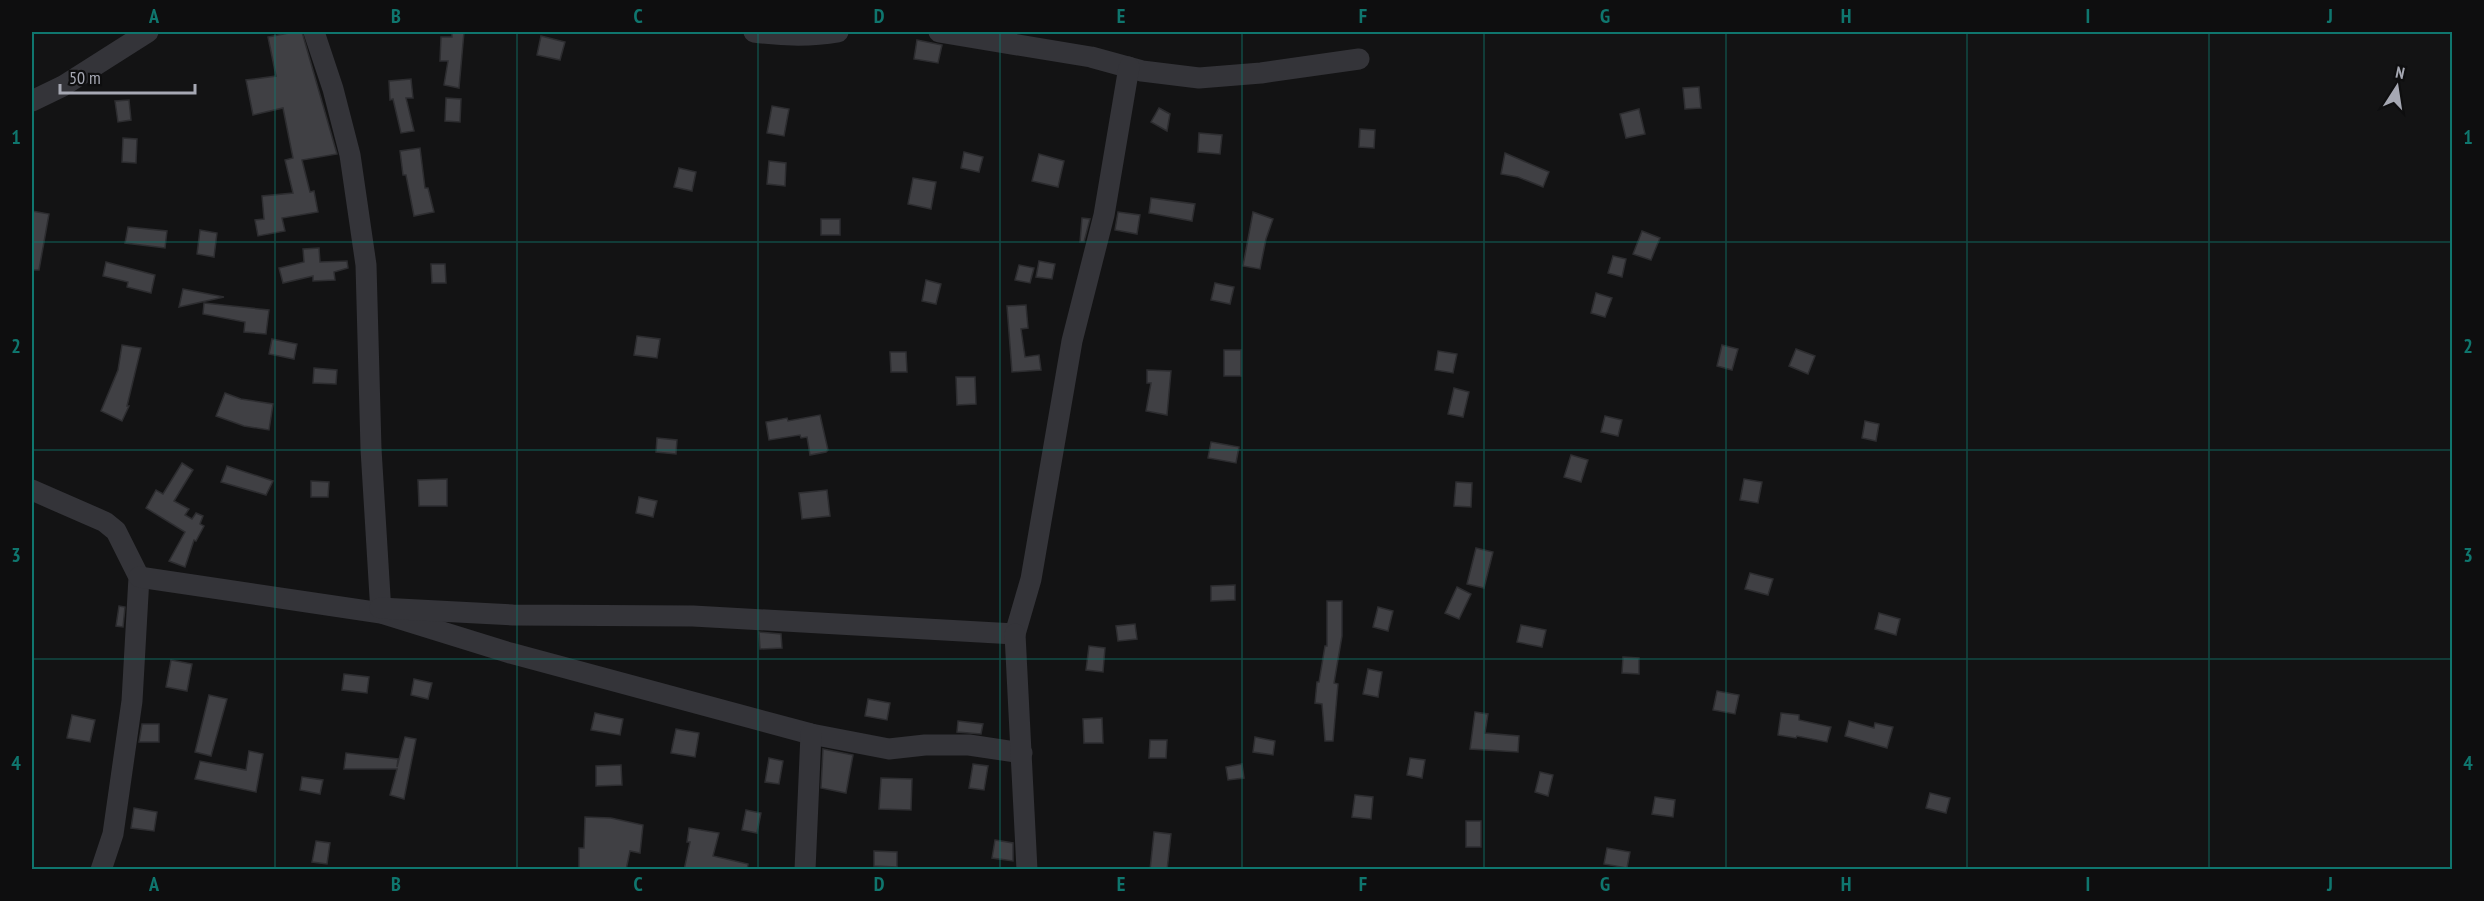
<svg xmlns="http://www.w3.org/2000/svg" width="2484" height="901" viewBox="0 0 2484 901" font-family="'PT Sans Narrow',sans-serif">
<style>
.building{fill:#404044;stroke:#2d2d30;stroke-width:1.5}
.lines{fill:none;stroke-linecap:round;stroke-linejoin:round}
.minor{stroke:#343439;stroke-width:21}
.grid{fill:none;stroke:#0f766e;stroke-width:1.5;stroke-opacity:0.55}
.neatline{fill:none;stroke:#0f766e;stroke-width:2}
.grid-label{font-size:20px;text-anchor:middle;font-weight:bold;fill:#0f766e}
</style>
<rect width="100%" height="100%" fill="#131314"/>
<g class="building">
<polygon points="294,32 302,32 337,154 302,160 310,192 314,191 318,212 282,218 285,231 258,236 255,220 264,219 262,196 293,193 285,160 293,158 283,108 253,115 246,80 276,76 268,37"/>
<polygon points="452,32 464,32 459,88 444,85 448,61 440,61 441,37 452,37"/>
<polygon points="541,36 565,42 560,60 537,55"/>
<polygon points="917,40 942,45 938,63 914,59"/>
<polygon points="411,79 413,98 406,98 414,131 401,133 393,99 390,100 389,81"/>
<polygon points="1699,87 1701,108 1685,109 1683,88"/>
<polygon points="446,98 461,99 460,122 445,121"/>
<polygon points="129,100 131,120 118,122 115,101"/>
<polygon points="772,106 789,109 784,136 767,133"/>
<polygon points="1159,108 1170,114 1167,131 1151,122"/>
<polygon points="1639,109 1645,134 1626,138 1620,114"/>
<polygon points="1360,129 1375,130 1374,148 1359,147"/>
<polygon points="1199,133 1222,135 1220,154 1198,152"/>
<polygon points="123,138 137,139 136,163 122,162"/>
<polygon points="420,148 425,188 428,188 434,212 414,216 406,175 403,175 400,151"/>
<polygon points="964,152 983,157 979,172 961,168"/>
<polygon points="1505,153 1549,172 1543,187 1518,177 1501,174"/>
<polygon points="1039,154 1064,161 1058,187 1032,181"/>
<polygon points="769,161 786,163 785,186 767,184"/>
<polygon points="679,168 696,172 692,191 674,187"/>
<polygon points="913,178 936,182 931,209 908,204"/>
<polygon points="1151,198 1195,204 1192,221 1149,213"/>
<polygon points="32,211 49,214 39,270 32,270"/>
<polygon points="1118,212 1140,215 1137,234 1115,230"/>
<polygon points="1253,212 1273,219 1266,239 1260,269 1243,266"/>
<polygon points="1082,218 1090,219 1084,242 1080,242"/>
<rect x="821" y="219" width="19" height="16"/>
<polygon points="128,227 167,231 165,248 125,243"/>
<polygon points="200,230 217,233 214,257 197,254"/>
<polygon points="1642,231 1660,238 1651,260 1633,254"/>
<polygon points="319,248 320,262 347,261 348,268 334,272 335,280 313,281 313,276 283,283 279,268 304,262 303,249"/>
<polygon points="1613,256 1626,259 1622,277 1608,273"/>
<polygon points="1039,261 1055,264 1052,279 1036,277"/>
<polygon points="106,262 155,275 151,293 127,287 128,282 103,276"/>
<polygon points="431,264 445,264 446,283 432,283"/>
<polygon points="1019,265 1034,268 1030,283 1015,280"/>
<polygon points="926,280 941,284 936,304 922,301"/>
<polygon points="1215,283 1234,287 1230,304 1211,300"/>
<polygon points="183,289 224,297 179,307"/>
<polygon points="1596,293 1612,298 1605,317 1591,313"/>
<polygon points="204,303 269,310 266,334 244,332 245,322 203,314"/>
<polygon points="1026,305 1028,328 1021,329 1025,357 1039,355 1041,370 1012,372 1007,306"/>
<polygon points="637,336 660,339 657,358 634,355"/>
<polygon points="272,339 297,344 294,359 269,354"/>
<polygon points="122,345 141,348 127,406 129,406 122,421 101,411 118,370"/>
<polygon points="1722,345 1738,349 1732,370 1717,366"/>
<polygon points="1796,349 1815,356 1808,374 1789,366"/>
<rect x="1224" y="350" width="17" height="26"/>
<polygon points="1438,351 1457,354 1453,373 1435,370"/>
<polygon points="890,352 906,352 907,372 891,372"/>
<polygon points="314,368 337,370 336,384 313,383"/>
<polygon points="1147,370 1171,371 1167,415 1146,411 1151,383 1147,383"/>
<polygon points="956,377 975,377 976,404 957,405"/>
<polygon points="1454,388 1469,392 1463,417 1448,414"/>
<polygon points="225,393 241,399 273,404 269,430 244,426 216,416"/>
<polygon points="820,415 828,450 826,452 810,455 807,437 801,438 800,435 769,440 766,422 787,418 788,421"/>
<polygon points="1605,416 1622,420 1618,436 1601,432"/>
<polygon points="1865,421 1879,424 1876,441 1862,438"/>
<polygon points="657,438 677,440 676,454 656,452"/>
<polygon points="1211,442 1239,447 1236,463 1208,458"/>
<polygon points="1571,455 1588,460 1581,482 1564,477"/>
<polygon points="182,463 193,470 174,501 189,509 185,515 192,519 196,513 203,516 200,524 204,526 196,541 194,540 185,567 169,561 185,532 146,508 156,490 163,494"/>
<polygon points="227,466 273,481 266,495 221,482"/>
<polygon points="447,479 447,506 419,506 418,480"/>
<polygon points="1744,479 1762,482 1758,503 1740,500"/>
<polygon points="311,481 329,482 328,497 311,497"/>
<polygon points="1456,482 1472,483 1471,507 1454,506"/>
<polygon points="827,490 830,516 802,519 799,493"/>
<polygon points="639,497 657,501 653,517 636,513"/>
<polygon points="1476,548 1493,552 1484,588 1467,584"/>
<polygon points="1750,573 1773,579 1768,595 1745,589"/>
<polygon points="1235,585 1235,600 1211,601 1211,586"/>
<polygon points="1457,587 1471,594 1459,619 1445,613"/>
<polygon points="1327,601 1342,601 1342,636 1334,683 1338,684 1333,741 1325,741 1322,704 1315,703 1317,682 1319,682 1325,646 1327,646"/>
<polygon points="119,606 125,607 123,627 116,626"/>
<polygon points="1378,607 1393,611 1388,631 1373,627"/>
<polygon points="1879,613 1900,619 1896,635 1875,629"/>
<polygon points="1135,624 1137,639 1118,641 1116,626"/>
<polygon points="1521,625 1546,630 1542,647 1517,642"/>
<polygon points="759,632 781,634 782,648 760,649"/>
<polygon points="1089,646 1105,648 1103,672 1086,670"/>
<polygon points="1623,657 1639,658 1639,674 1622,673"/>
<polygon points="171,660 192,664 187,691 166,687"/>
<polygon points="1368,669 1382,672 1378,697 1363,694"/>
<polygon points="344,674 369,677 367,693 342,690"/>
<polygon points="414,679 432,683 428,699 411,695"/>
<polygon points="1717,691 1739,695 1735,714 1713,710"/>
<polygon points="209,695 227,699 211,756 195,752"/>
<polygon points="868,699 890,703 887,720 865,716"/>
<polygon points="1475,712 1488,714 1485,733 1519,736 1518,752 1470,749"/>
<polygon points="595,713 623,719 620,735 591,730"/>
<polygon points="1781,713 1799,715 1799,720 1831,727 1827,742 1797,736 1796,738 1778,735"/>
<polygon points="72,715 95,720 90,742 67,738"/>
<polygon points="1102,718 1103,743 1084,743 1083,719"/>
<polygon points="958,721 983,724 981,734 957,732"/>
<polygon points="1849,721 1874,728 1875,723 1893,727 1887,748 1845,736"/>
<polygon points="142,724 159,724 159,742 139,742"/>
<polygon points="676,729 699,733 695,757 671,753"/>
<polygon points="405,737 416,739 404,799 390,795 397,769 344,769 346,753 398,759 397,767"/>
<polygon points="1255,737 1275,741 1273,755 1253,752"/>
<polygon points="1150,740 1167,740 1166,758 1149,758"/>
<polygon points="823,749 853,755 846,793 821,788"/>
<polygon points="249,751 263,754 256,792 195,779 200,761 246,770"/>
<polygon points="769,758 783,761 779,784 765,782"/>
<polygon points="1410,758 1425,760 1422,778 1407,775"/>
<polygon points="973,764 988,766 984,790 969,788"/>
<polygon points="1242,764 1244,778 1228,780 1226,767"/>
<polygon points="621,765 622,785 596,786 596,766"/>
<polygon points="1540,772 1553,775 1548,796 1535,792"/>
<polygon points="302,777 323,780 320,794 300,790"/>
<polygon points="881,778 912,779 911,810 879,809"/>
<polygon points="1930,793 1950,798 1946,813 1926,808"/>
<polygon points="1355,795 1373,797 1371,819 1352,817"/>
<polygon points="1655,797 1675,800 1673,817 1652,814"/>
<polygon points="134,808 157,812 154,831 131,828"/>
<polygon points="746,810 761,813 757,833 742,830"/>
<polygon points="585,817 611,818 643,825 640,853 630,851 626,870 579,870 579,848 584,848"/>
<rect x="1466" y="821" width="15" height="26"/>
<polygon points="689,828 719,833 713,856 748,864 747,870 684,870 690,842 687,842"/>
<polygon points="1154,832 1171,834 1167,870 1150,870"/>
<polygon points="995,840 1013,843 1013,861 992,858"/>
<polygon points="316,841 330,843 327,864 312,862"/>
<polygon points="1607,848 1630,852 1627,868 1604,864"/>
<polygon points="874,851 897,852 897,867 874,866"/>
</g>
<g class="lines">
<g class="minor">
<polyline points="314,32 333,89 350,155 366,265 371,449 381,613"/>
<path d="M754 32C783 36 809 37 838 32"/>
<polyline points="939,32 1091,57 1142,71 1199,78 1261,73 1359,59"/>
<polyline points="32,101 63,86 148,32"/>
<polyline points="32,490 105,522 116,531 139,577 132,701 113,834 101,870"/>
<polyline points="139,577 381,613 510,653 811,734 889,749 925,745 969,745 1022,753"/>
<polyline points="380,608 513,615 693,616 1015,634 1031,579 1072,341 1104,215 1129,67"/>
<polyline points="1015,634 1027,870"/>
<polyline points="805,870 811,734"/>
</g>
</g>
<path class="grid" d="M275 32V870M517 32V870M758 32V870M1000 32V870M1242 32V870M1484 32V870M1726 32V870M1967 32V870M2209 32V870M32 242H2452M32 450H2452M32 659H2452"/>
<rect width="2484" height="901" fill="none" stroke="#0e0e0f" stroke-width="66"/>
<g transform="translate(2397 87) rotate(12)" stroke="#0e0e0f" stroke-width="4.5" paint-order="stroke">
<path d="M0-4.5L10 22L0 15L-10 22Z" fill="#a6a8b3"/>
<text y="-9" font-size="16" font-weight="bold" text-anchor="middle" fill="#a6a8b3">N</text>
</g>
<path d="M60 84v9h135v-9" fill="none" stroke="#a6a8b3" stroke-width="3"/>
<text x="69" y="84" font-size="18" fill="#a6a8b3" stroke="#0e0e0f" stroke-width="4.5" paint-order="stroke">50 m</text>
<rect x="33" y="33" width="2418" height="835" class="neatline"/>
<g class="grid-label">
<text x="154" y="23">A</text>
<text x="396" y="23">B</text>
<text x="638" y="23">C</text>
<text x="879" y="23">D</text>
<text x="1121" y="23">E</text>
<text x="1363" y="23">F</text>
<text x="1605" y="23">G</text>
<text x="1846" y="23">H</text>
<text x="2088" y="23">I</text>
<text x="2330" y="23">J</text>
<text x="16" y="144">1</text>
<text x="2468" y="144">1</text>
<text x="16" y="353">2</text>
<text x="2468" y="353">2</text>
<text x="16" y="562">3</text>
<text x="2468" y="562">3</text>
<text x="16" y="770">4</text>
<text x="2468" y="770">4</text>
<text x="154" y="891">A</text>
<text x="396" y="891">B</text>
<text x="638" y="891">C</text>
<text x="879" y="891">D</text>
<text x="1121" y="891">E</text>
<text x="1363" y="891">F</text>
<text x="1605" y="891">G</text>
<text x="1846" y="891">H</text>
<text x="2088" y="891">I</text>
<text x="2330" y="891">J</text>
</g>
</svg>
